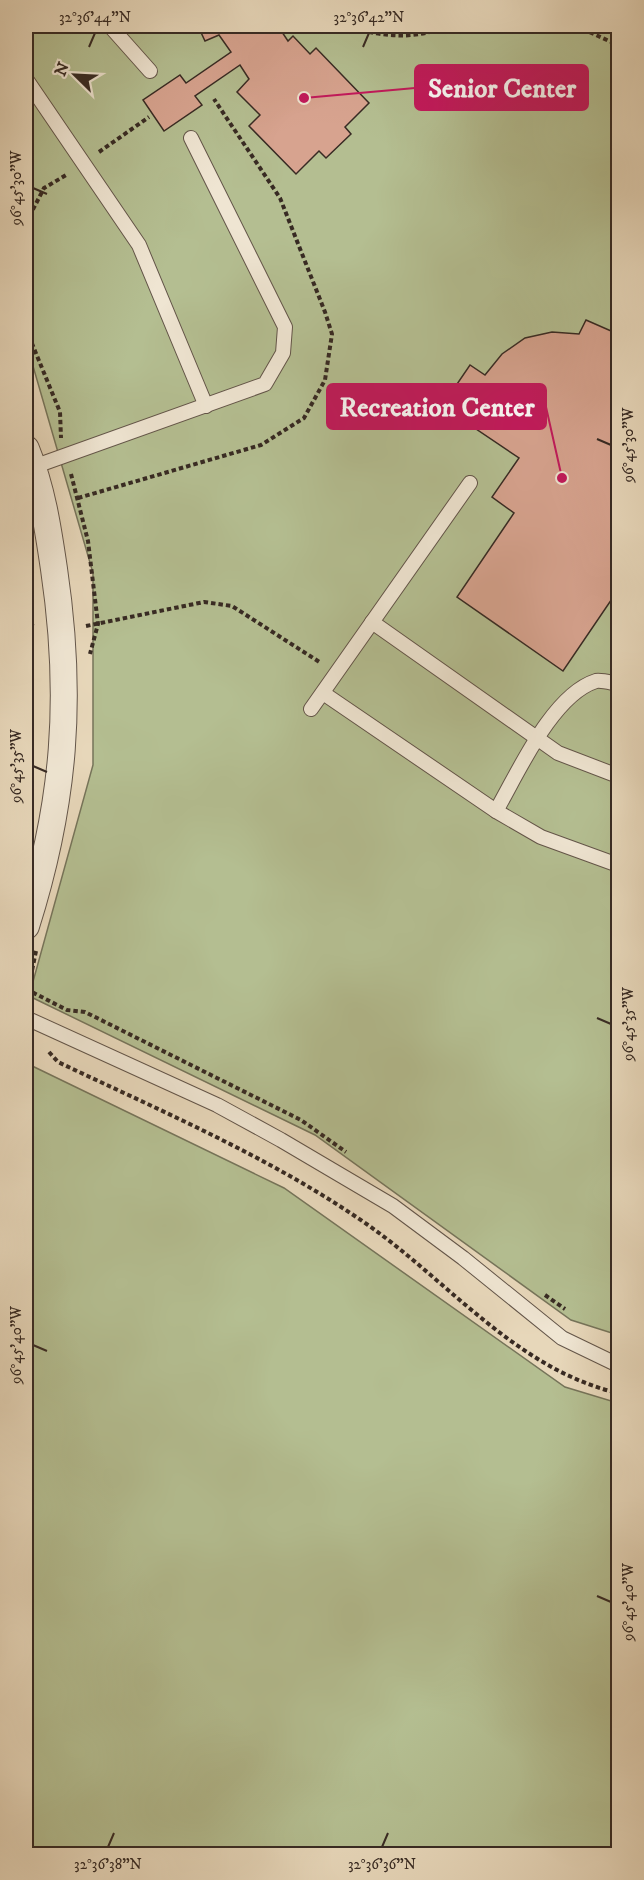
<svg xmlns="http://www.w3.org/2000/svg" width="644" height="1880" viewBox="0 0 644 1880" font-family="'IM FELL DW Pica',serif">
<style>
.green{fill:#b4be91;stroke:#76745a;stroke-width:1.5}
.building{fill:#d7a38f;stroke:#372a23;stroke-width:1.5}
.lines{fill:none;stroke-linecap:round;stroke-linejoin:round}
.service-casing{stroke:#635549;stroke-width:16}
.minor-casing{stroke:#635549;stroke-width:28}
.path{stroke:#372a23;stroke-width:4;stroke-dasharray:4.5 3;stroke-linecap:butt}
.service{stroke:#efe5d2;stroke-width:14}
.minor{stroke:#efe5d2;stroke-width:26}
.ticks{fill:none;stroke:#372a23;stroke-width:2}
.leader{fill:none;stroke:#c2185b;stroke-width:2}
.callout-dot{fill:#c2185b;stroke:#efe5d2;stroke-width:2}
.callout{fill:#c2185b;stroke:#c2185b;stroke-width:2}
.callout-label{font-size:27px;text-anchor:middle;font-weight:bold;fill:#fff}
.neatline{fill:none;stroke:#372a23;stroke-width:2}
.ticks-label{font-size:15px;text-anchor:middle;fill:#372a23}
</style>
<rect width="100%" height="100%" fill="#e7d7ba"/>
<filter id="stains"><feTurbulence type="fractalNoise" baseFrequency=".00333" numOctaves="4"/><feColorMatrix values="0 0 0 0 .2 0 0 0 0 .09 0 0 0 0 .02 0 0 0 .5 -.17"/></filter>
<radialGradient id="worn" r=".72"><stop offset=".6" stop-color="#630" stop-opacity="0"/><stop offset="1" stop-color="#630" stop-opacity=".3"/></radialGradient>
<g class="green">
<polygon points="26,26 618,26 618,1335 571,1320 315,1135 29,996 93,765 93,573 26,342"/>
<polygon points="26,1063 284,1188 565,1387 618,1403 618,1854 26,1854"/>
</g>
<g class="building">
<polygon points="198,26 278,26 288,41 293,36 310,54 316,48 369,103 345,127 351,134 326,158 319,151 296,174 249,126 260,115 237,92 249,79 240,65 195,96 202,105 164,131 143,100 180,75 186,83 231,52 219,35 205,41"/>
<polygon points="586,320 618,334 618,590 563,671 457,597 514,513 492,497 519,458 442,406 470,365 485,375 502,354 525,338 552,332 579,334"/>
</g>
<g class="lines">
<defs>
<g id="service">
<polyline points="110,26 150,71"/>
<polyline points="26,79 139,245 206,406"/>
<polyline points="33,467 265,384 283,353 285,327 191,138"/>
<polyline points="372,622 558,753 618,776"/>
<polyline points="323,693 496,811 541,837 618,865"/>
<polyline points="311,709 470,483"/>
<path d="M496 811C518 773 552 695 596 681 602 680 612 683 618 684"/>
<polyline points="26,1018 217,1105 281,1140 393,1206 463,1258 562,1338 618,1365"/>
</g>
<path id="minor" d="M26 449C42 488 48 528 54 569 73 697 65 803 26 926"/>
</defs>
<use href="#service" class="service-casing"/>
<use href="#minor" class="minor-casing"/>
<g class="path">
<path d="M347 26C378 36 415 41 445 26"/>
<polyline points="576,26 618,45"/>
<polyline points="99,152 149,117"/>
<polyline points="26,223 44,188 68,174"/>
<polyline points="26,329 60,412 61,438"/>
<polyline points="71,474 88,541 98,624 90,654"/>
<polyline points="78,498 261,445 304,418 325,380 332,334 325,312 280,198 214,99"/>
<polyline points="26,625 34,626"/>
<polyline points="86,626 204,602 232,606 321,663"/>
<polyline points="36,951 28,990 67,1010 85,1012 301,1120 346,1152"/>
<path d="M49 1052 58 1062C163 1112 272 1158 368 1225 449 1282 518 1370 618 1393"/>
<polyline points="545,1295 565,1309"/>
</g>
<use href="#service" class="service"/>
<use href="#minor" class="minor"/>
</g>
<path class="ticks" d="M89 47 95 33M363 47 369 33M33 188 47 194M597 439 611 445M33 766 47 772M597 1018 611 1024M33 1345 47 1351M597 1596 611 1602M108 1847 114 1833M382 1847 388 1833"/>
<path class="leader" d="M304 98L415 88M562 478L546 407"/>
<g class="callout-dot">
<circle cx="304" cy="98" r="6"/>
<circle cx="562" cy="478" r="6"/>
</g>
<g class="callout">
<rect x="415" y="65" width="173" height="45" rx="6"/>
<rect x="327" y="384" width="219" height="45" rx="6"/>
</g>
<g class="callout-label">
<text x="502" y="97">Senior Center</text>
<text x="437" y="416">Recreation Center</text>
</g>
<rect width="644" height="1880" fill="none" stroke="#e7d7ba" stroke-width="66"/>
<g transform="translate(75 75) rotate(294)" stroke="#efe5d2" stroke-width="4.5" paint-order="stroke">
<path d="M0-4.5L10 22L0 15L-10 22Z" fill="#372a23"/>
<text y="-9" font-size="16" font-weight="bold" text-anchor="middle" fill="#372a23">N</text>
</g>
<rect x="33" y="33" width="578" height="1814" class="neatline"/>
<g class="ticks-label">
<text x="95" y="22">32°36'44"N</text>
<text x="369" y="22">32°36'42"N</text>
<text transform="translate(16 188) rotate(-90)" y="5">96°45'30"W</text>
<text transform="translate(628 445) rotate(-90)" y="5">96°45'30"W</text>
<text transform="translate(16 766) rotate(-90)" y="5">96°45'35"W</text>
<text transform="translate(628 1024) rotate(-90)" y="5">96°45'35"W</text>
<text transform="translate(16 1345) rotate(-90)" y="5">96°45'40"W</text>
<text transform="translate(628 1602) rotate(-90)" y="5">96°45'40"W</text>
<text x="108" y="1869">32°36'38"N</text>
<text x="382" y="1869">32°36'36"N</text>
</g>
<rect width="100%" height="100%" filter="url(#stains)"/>
<rect width="100%" height="100%" fill="url(#worn)"/>
</svg>
